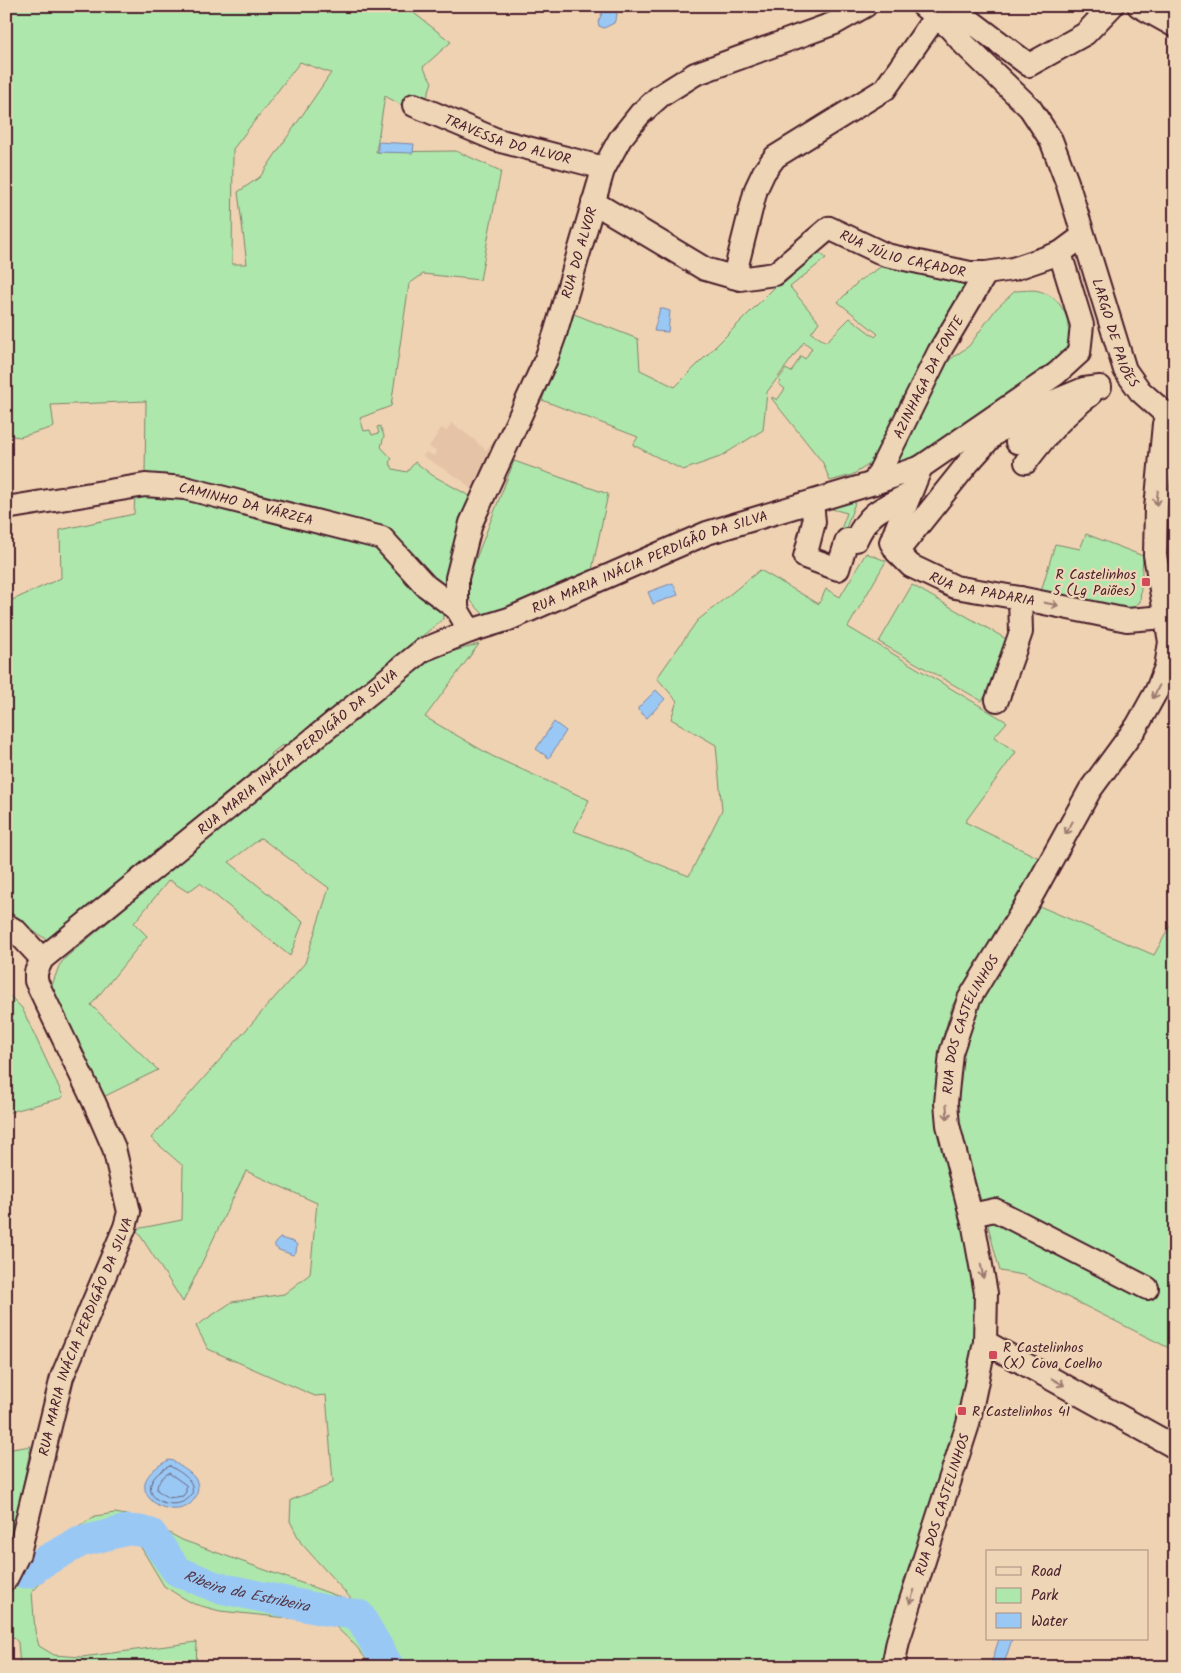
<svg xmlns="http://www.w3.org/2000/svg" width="1181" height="1673" viewBox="0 0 1181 1673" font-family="Kalam,sans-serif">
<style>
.built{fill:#e5c3a6}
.green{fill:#aee7ab;stroke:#7c836b;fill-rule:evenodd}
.water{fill:#9ac8f5;stroke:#7a84a4}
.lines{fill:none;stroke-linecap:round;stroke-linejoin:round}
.shore{stroke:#6a637c;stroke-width:1}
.river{stroke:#9ac8f5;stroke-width:31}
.minor-casing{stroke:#4a1f2b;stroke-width:26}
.minor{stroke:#eed5b6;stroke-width:22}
.oneway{stroke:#9c7a70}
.poi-dot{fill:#d1495b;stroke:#eed5b6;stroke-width:2}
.labels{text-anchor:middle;stroke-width:4.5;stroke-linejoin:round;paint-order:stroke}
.street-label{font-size:14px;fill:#4a1f2b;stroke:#eed5b6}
.poi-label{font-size:14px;fill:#4a1f2b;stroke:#eed5b6;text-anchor:start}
.water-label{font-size:15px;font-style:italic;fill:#563849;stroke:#eed5b6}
</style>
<rect width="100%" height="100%" fill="#efd2b2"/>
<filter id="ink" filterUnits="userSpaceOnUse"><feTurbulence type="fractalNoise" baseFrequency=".02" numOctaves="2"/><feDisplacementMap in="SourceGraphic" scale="10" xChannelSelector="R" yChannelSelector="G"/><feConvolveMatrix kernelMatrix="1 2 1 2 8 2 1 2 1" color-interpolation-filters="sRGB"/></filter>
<g filter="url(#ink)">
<polygon class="built" points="451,423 475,440 475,441 486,450 491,444 499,449 475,494 463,481 423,456 426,452 434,456 436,451 429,447 441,428 447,431"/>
<g class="green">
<path d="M6 6H415L410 10 451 42 423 67 432 82 425 103 409 109 385 96 376 152 456 151 501 171 480 280 423 274 409 284 391 406 360 418 364 431 370 430 372 435 379 433 377 427 380 426 384 436 381 447 392 459 389 462 393 469 407 472 415 462 432 475 473 498 447 585 437 586 390 536 145 476 146 401 51 405 54 427 20 437 6 435ZM300 62 331 73 260 177 238 192 247 264H232L233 149Z"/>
<polygon points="814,248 826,258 790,287 819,322 811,333 826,342 850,318 875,337 878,334 838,302 860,280 887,263 972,279 880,458 852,475 830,481 823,463 772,399 772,397 777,400 785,389 779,384 781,382 778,380 786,369 791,372 801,356 805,359 812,348 804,342 767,392 763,430 720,457 683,470 633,445 638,437 542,400 574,314 638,339 640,370 675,387"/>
<path d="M1015 291C1022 291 1032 289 1039 291 1063 298 1069 318 1071 341L1060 356 914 458 892 468 948 361 969 346 996 309Z"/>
<polygon points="514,461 608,494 592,570 493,616 483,614 470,600 468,579"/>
<polygon points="912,479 911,483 856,500 845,531 841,529 847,513 832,509 832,507"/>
<polygon points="135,493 185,496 378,544 443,614 443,619 287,747 282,745 271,754 273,758 53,943 6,915 6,603 61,578 60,530 134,514"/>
<polygon points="1086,534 1143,556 1140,602 1128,612 1040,595 1055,544 1080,549"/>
<polygon points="866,553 886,561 848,627 1007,722 994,737 1016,752 965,822 1039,858 953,1004 942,1040 938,1107 938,1126 977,1289 974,1347 961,1411 885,1667 372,1667 356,1646 335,1626 317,1621 220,1611 194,1604 178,1595 164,1586 139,1544 125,1538 78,1549 42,1571 47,1576 32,1592 35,1631 39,1646 54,1655 82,1657 197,1642 196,1667 20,1667 18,1642 12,1636 6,1638 6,1564 24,1557 29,1560 95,1516 115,1513 142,1518 182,1540 354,1602 301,1543 290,1521 291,1500 325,1487 333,1482 326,1395 315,1396 208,1349 196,1326 232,1302 284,1294 310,1274 317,1203 246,1171 183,1302 136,1229 182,1220 183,1166 151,1138 305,963 329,888 261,838 229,862 303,922 290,956 200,883 188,892 169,880 134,923 147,936 91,1005 158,1070 99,1099 50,991 59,966 65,958 402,678 434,657 479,644 425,717 492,756 589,800 574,831 689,876 722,810 716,745 671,719 677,701 657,678 697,621 760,570 819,604 826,589 840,597"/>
<polygon points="912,585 1015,644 982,701 879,642"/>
<path d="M1039 906 1154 955 1175 917V1351L1023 1275 1000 1271C992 1243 986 1215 977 1187 970 1163 961 1139 959 1114 953 1031 994 971 1039 906Z"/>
<polygon points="6,992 22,1008 63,1096 62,1098 6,1113"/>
<polygon points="31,1446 11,1545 6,1540 6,1450"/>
</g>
<g class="water">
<polygon points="611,6 615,8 617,15 614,23 604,28 599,26 598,22 605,7"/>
<polygon points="378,142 414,144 413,153 378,152"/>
<polygon points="660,308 670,311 668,332 654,331"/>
<polygon points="673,583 678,595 653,604 648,592"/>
<polygon points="656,690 665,699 647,718 638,710 638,708"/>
<polygon points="554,722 566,731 549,758 536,749"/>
<polygon points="280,1238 294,1242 297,1245 296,1252 293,1255 279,1250 275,1247 275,1243"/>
<path d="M169 1460 173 1461C180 1467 192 1472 196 1480 199 1485 198 1493 195 1498 177 1529 109 1489 169 1460Z"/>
<polygon points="999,1639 1012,1639 1003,1667 990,1667"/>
</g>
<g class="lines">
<g class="shore">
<path d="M170 1466C181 1473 195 1479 192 1494 180 1514 138 1501 154 1478 159 1472 163 1469 170 1466Z"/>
<path d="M169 1473 186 1485V1492L183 1496 168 1498 157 1490C156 1483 163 1476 169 1473Z"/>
</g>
<path class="river" id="s1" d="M15 1572 28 1573 43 1562 80 1542 127 1530 140 1531 151 1534 177 1571 216 1587 324 1610 359 1615 389 1667"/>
<defs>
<g id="minor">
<path id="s2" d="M923 6 950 28 964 44 1030 108 1051 140 1067 182 1125 370 1140 391 1168 416"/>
<polyline points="1139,6 1175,26"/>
<polyline points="950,28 957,19 968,19 1029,65 1085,34 1112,6"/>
<path id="s3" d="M414 105 497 140 604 168"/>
<path id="s4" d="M593 202 705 269 740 279 775 274 829 228 886 255 970 273H986L1013 269 1060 253 1083 236"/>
<polyline points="734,277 756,189 764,172 775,157 885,89 936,16"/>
<polyline points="1017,442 1028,425 1043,410"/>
<path d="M1026 462C1045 436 1064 414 1090 395"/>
<path id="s5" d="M921 467 891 542 897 552 911 566 955 587 1020 598 1127 620 1166 617"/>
<path id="s6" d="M874 483 939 352 986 273"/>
<path d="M812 502 814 522 805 557 838 569 847 540H856C869 511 883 508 910 494"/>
<path id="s7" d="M6 508 145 485 185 488 382 538 426 586 457 609"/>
<polyline points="897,552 969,462 993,435 1019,416 1084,389 1100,387"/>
<path id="s8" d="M470 631 457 609V578L471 523 546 359 555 334 603 170 620 139 640 114 660 96 695 74 835 23 865 6"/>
<polyline points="997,700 1021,632 1020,598"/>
<polyline points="6,925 16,931 42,959"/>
<polyline points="971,1215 995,1210 1147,1288"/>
<polyline points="985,1342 1175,1447"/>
<path id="s9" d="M6 1579 19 1553 62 1377 125 1227 129 1212 114 1148 94 1102 36 981V972L42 959 423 650 470 631 509 619 707 533 874 483 921 467 1056 374 1079 353 1082 325 1060 253"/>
<path id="s10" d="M893 1667 898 1641 968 1424 985 1342 986 1293 974 1227 948 1125 946 1103 951 1053 969 999 1031 897 1090 790 1137 726 1157 690 1166 667 1170 642 1155 555 1156 508 1164 424 1168 416 1175 412"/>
</g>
</defs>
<use href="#minor" class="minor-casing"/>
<use href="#minor" class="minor"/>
</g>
<defs><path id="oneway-shaft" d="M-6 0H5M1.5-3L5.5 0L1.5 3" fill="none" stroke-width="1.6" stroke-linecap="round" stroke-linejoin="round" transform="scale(1.25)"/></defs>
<g class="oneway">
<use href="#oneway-shaft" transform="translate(1157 498) rotate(96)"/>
<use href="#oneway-shaft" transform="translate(1051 604) rotate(12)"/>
<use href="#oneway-shaft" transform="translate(1156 692) rotate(117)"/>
<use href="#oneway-shaft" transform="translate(1069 828) rotate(119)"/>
<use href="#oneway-shaft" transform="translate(947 1112) rotate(85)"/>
<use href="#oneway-shaft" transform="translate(982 1271) rotate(80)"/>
<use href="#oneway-shaft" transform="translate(1058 1382) rotate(29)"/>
<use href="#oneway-shaft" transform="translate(912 1597) rotate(108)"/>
</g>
</g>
<g class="poi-dot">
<rect x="1141" y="577" width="10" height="10" rx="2.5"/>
<rect x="988" y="1350" width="10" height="10" rx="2.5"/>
<rect x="957" y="1406" width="10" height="10" rx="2.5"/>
</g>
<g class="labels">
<g class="street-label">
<text dy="5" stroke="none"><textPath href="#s3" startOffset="100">TRAVESSA DO ALVOR</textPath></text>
<text dy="5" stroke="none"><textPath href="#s4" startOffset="352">RUA JÚLIO CAÇADOR</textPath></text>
<text dy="5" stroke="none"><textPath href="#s8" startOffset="405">RUA DO ALVOR</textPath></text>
<text dy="5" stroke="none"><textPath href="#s2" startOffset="390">LARGO DE PAIÕES</textPath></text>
<text dy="5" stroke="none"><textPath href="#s6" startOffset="119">AZINHAGA DA FONTE</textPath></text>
<text dy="5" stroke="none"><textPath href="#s7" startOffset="244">CAMINHO DA VÁRZEA</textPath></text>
<text dy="5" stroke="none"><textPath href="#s9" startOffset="1396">RUA MARIA INÁCIA PERDIGÃO DA SILVA</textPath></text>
<text dy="5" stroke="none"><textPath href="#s5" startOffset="188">RUA DA PADARIA</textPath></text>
<text dy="5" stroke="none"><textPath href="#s9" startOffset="991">RUA MARIA INÁCIA PERDIGÃO DA SILVA</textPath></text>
<text dy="5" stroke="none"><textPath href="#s10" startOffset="665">RUA DOS CASTELINHOS</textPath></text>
<text dy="5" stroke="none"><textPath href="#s9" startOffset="256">RUA MARIA INÁCIA PERDIGÃO DA SILVA</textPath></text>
<text dy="5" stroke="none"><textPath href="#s10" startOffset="170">RUA DOS CASTELINHOS</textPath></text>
</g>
<g class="poi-label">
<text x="1136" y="579" text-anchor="end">R Castelinhos<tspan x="1136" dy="16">5 (Lg Paiões)</tspan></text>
<text x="1003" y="1352">R Castelinhos<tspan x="1003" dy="16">(X) Cova Coelho</tspan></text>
<text x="972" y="1416">R Castelinhos 41</text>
</g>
<g class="water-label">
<text dy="5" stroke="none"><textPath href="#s1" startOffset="265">Ribeira da Estribeira</textPath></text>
</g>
</g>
<rect width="1181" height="1673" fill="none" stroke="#eed5b6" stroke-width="25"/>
<rect x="12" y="12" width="1156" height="1648" fill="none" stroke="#4a1f2b" stroke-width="2" filter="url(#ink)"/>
<rect x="986" y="1550" width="162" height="90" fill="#eed5b6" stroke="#ac8c7e"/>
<rect x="996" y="1567" width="25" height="8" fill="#eed5b6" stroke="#ac8c7e"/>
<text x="1031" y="1576" font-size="15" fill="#4a1f2b">Road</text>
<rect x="996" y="1588" width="25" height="15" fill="#aee7ab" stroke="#ac8c7e"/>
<text x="1031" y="1600" font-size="15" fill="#4a1f2b">Park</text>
<rect x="996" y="1613" width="25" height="15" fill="#9ac8f5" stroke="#ac8c7e"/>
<text x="1031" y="1626" font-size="15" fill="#4a1f2b">Water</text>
</svg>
